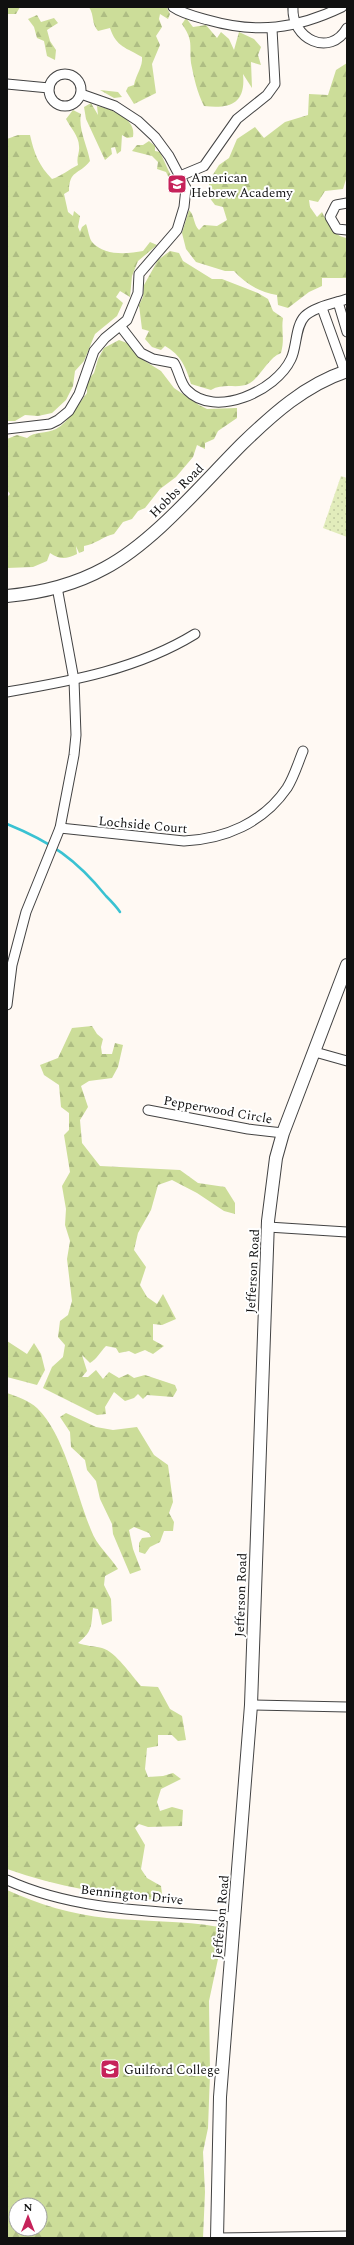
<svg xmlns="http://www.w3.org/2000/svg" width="354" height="2245" viewBox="0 0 354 2245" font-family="Spectral,serif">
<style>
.forest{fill:url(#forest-firs);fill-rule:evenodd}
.park{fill:url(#park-dots)}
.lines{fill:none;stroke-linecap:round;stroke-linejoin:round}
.stream{stroke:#3ac2d2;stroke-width:2.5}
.minor-casing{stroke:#434343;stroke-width:11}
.tertiary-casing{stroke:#434343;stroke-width:14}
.minor{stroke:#fff;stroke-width:9}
.tertiary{stroke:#fff;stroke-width:12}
.labels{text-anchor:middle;stroke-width:4;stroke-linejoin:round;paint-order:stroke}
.poi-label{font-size:13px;fill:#101010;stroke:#fff;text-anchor:start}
.street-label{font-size:13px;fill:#101010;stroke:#fff}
</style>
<defs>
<pattern id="forest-firs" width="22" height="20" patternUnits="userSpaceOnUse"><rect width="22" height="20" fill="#cd9"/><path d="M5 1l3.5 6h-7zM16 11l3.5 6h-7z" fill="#aebd83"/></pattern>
<pattern id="park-dots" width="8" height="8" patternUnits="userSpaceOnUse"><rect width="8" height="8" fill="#e2ecbb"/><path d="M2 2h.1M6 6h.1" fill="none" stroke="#c1c9a0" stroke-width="1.8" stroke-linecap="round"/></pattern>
</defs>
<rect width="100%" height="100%" fill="#fff9f3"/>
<g class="forest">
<polygon points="7,7 20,7 16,14 7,14"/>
<path d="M89 7 167 8 170 14 168 19 160 14 159 19 162 27 156 36 160 45 152 64 156 93 134 104 126 91 128 87 134 85C136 74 143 67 142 57 127 48 116 47 110 28L98 31C91 23 95 17 89 7Z"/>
<polygon points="37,15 41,22 54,18 58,23 47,30 50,41 56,50 55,60 47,56 44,41 37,38 34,27 28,19"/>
<path d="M186 18 193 27 206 25 217 38 221 32 229 39 234 50 239 32 254 39 261 47 258 55 261 65 251 62 252 88 243 74C246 104 230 109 204 106 197 92 194 78 191 63 189 44 194 42 182 24Z"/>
<path d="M347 63V176L343 189 325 191 318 202 309 200 310 207 317 217 322 212C328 224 333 236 347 238V278H322V286L309 292 288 308 278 305 277 295C259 292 246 284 234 271H225L196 262 186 249 182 233 189 210C195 216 193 224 199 230L204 225 217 226 227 220 223 207 215 205 209 197V181L219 165 229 158 237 139 255 127 264 138 285 122 308 115 309 94 328 95 336 70Z"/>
<polygon points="100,90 118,92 122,97 114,98"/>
<path d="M91 103 98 115 97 106C112 109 137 119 133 137L127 138 122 135 121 151 117 154 115 147 111 148 112 154 105 160 86 119 84 107Z"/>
<path d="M73 110 81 114C78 129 87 145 90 161 79 175 69 170 69 191L64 194 68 212 73 216 74 211 80 216 78 227 80 232 82 227 86 224C88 229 89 238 92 242 104 256 127 254 143 251L150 242 157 245 138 261 132 276 130 297 120 291 116 297 123 303 117 316 95 334 84 361 75 371 73 386 66 400 52 413 38 416 25 415 15 421H7V139L18 135H30C34 153 39 166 52 179 62 176 69 169 78 165 76 157 80 153 79 146 79 136 70 127 66 119Z"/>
<polygon points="149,141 155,146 155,151 160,152 171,176 169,178 166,172 157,169 158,162 152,156 132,151 137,145 143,145"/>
<path d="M170 251 179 253 183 261 212 279H222L258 293 268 299 273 311 283 318C281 331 285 338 281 353 268 358 262 375 250 383 238 390 225 382 211 390L191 384C186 367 181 355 165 346L161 350 152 347 145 339 149 331 142 329 139 305 143 297 144 285 158 260Z"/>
<path d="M119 340 127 343 140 358 161 371 174 388 199 405 207 409 237 408V418L218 431 214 439 205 443V449L197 445 193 457 176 477 160 489 145 508 138 511 132 519 123 522 114 534C102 537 96 544 84 546V551L79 553 76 546 77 554C66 559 60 560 50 553L47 561 33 567 7 568V497L10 494 7 490V439L17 435 27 438C35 431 46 434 56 429 69 422 78 404 87 393V381L94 373 98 359 104 348Z"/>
<path d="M92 1026 97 1034 103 1039 101 1047 102 1054H112L115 1043 123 1045 118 1067 112 1078 89 1081 81 1086 88 1107 80 1120 82 1143 100 1166 180 1170 198 1183 225 1187 235 1203V1214L224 1211 197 1193 172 1180 158 1185 151 1210 138 1233 134 1250 146 1267 140 1285 147 1297 157 1304 163 1294 176 1319 162 1325 153 1324V1340L164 1346 153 1354 145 1350 135 1354 129 1351 119 1353 116 1348 106 1346C100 1352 97 1359 90 1363L82 1355 87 1371 82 1377H88L96 1370 103 1379 109 1372 119 1378 128 1374 134 1378 145 1375 175 1385 177 1390 173 1397 147 1395 143 1399 138 1394 134 1398 125 1401 114 1392 105 1407 106 1414 97 1415 43 1388 52 1367 63 1357 65 1345 58 1337 60 1321 68 1315 72 1301 67 1259 70 1241 65 1225 66 1209 62 1186 70 1172 64 1135 69 1130V1113L61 1107 59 1085 44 1075 40 1065 58 1058 72 1028Z"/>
<polygon points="7,1341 27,1354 34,1343 41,1354 45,1370 37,1385 7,1377"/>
<path d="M7 1393C16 1396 30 1401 37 1408 65 1435 76 1494 91 1530 97 1546 109 1555 118 1569L105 1576 104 1585 111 1599 112 1621 102 1625 98 1609 93 1608C91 1626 93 1631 78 1643 86 1646 93 1646 102 1648 116 1652 131 1675 141 1686L158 1687 170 1709 182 1716 186 1740 178 1741 172 1735H158V1746L147 1748 145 1769 148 1777 163 1776 173 1773 181 1779 161 1789 157 1802 160 1811 172 1807 183 1810 182 1826 148 1827 139 1824 135 1828 145 1845 141 1869 147 1878 161 1886 163 1901C110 1895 57 1887 7 1869Z"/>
<polygon points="66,1413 96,1427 113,1430 137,1427 154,1455 168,1465 173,1502 169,1513 174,1522 173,1531 164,1531 160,1542 150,1547 145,1554 139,1552 139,1543 142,1538 151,1537 149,1533 134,1527 129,1530 133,1549 141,1570 130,1574 113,1534 112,1524 100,1499 96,1481 87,1470 85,1460 71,1447 70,1432 60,1417"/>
<path d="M7 1890C37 1904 74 1915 107 1918 144 1922 182 1920 219 1927L218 1959 209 2001 210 2074 208 2128 203 2152 205 2192 203 2238H7ZM16 2205H40V2229H16Z"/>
</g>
<polygon class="park" points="341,476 347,478 347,537 323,528"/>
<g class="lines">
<path class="stream" d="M7 824C51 842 76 859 106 896 111 901 116 906 120 912"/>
<defs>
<g id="minor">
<path d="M173 7C183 14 197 17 208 20 257 34 296 29 342 7"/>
<path d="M293 7C291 39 330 58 347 28"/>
<circle cx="65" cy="90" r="16"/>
<polyline points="7,84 49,88"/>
<polyline points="180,176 204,166 237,119 267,95 275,84 272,29"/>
<polyline points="347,203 336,205 330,217 337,229 347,230"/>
<polyline points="338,302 347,332"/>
<polyline points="322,308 345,372"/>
<path d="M121 327 141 353 153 359 174 363C179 371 180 383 187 390 215 419 276 391 291 359 297 347 295 326 305 316 314 307 335 303 347 299"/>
<polyline points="7,429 50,424 58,420 69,411 79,394 94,351 105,338 127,320 138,293 139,274 177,230 184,207 186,188 169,156 155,137 138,121 115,106 81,94"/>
<path d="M7 692C72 681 138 669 195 634"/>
<path d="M60 828 184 841C225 839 263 823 287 788 294 777 298 763 303 751"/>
<polyline points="7,1005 12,965 26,912 60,828 74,755 76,735 74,680 57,587"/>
<polyline points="315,1052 347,1061"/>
<polyline points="148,1110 248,1129 283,1133"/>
<polyline points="268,1227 347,1232"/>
<polyline points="251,1705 347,1707"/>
<path d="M7 1880C77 1912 158 1911 234 1917"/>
<polyline points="217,2238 347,2236"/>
</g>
<g id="tertiary">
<path d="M7 596C40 593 76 584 105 568 154 542 202 484 242 444 273 414 305 385 347 371"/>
<polyline points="217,2238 220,2097 251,1705 268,1221 276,1158 283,1133 347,965"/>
</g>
</defs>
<use href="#minor" class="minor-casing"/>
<use href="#tertiary" class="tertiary-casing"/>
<use href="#minor" class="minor"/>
<use href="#tertiary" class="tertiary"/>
</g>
<defs>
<symbol id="school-square" viewBox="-11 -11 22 22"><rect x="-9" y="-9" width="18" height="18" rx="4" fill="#c6225a" stroke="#fff"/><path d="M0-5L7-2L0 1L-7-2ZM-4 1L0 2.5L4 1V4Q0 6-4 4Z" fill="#fff"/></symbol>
<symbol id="university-square" viewBox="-11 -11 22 22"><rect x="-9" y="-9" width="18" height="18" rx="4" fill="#c6225a" stroke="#fff"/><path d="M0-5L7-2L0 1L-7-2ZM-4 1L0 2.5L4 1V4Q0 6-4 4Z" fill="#fff"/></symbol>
</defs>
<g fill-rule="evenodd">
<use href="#school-square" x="166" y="173" width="22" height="22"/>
<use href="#university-square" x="99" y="2058" width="22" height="22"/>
</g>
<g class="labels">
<g class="poi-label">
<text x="191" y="182">American<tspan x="191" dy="15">Hebrew Academy</tspan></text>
<text x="124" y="2074">Guilford College</text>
</g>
<g class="street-label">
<text transform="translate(176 490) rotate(-45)" y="5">Hobbs Road</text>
<text transform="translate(143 824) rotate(5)" y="5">Lochside Court</text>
<text transform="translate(218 1109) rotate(10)" y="5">Pepperwood Circle</text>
<text transform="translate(252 1271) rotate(-87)" y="5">Jefferson Road</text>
<text transform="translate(240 1595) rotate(-88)" y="5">Jefferson Road</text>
<text transform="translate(132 1894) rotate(6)" y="5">Bennington Drive</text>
<text transform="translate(220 1917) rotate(-85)" y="5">Jefferson Road</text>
</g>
</g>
<rect width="354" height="2245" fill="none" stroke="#101010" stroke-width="16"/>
<g transform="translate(28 2217)"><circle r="19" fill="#ffffff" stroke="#9f9f9f"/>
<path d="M0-3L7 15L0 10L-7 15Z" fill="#c6225a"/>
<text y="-6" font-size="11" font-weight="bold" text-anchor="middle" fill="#101010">N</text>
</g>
</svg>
